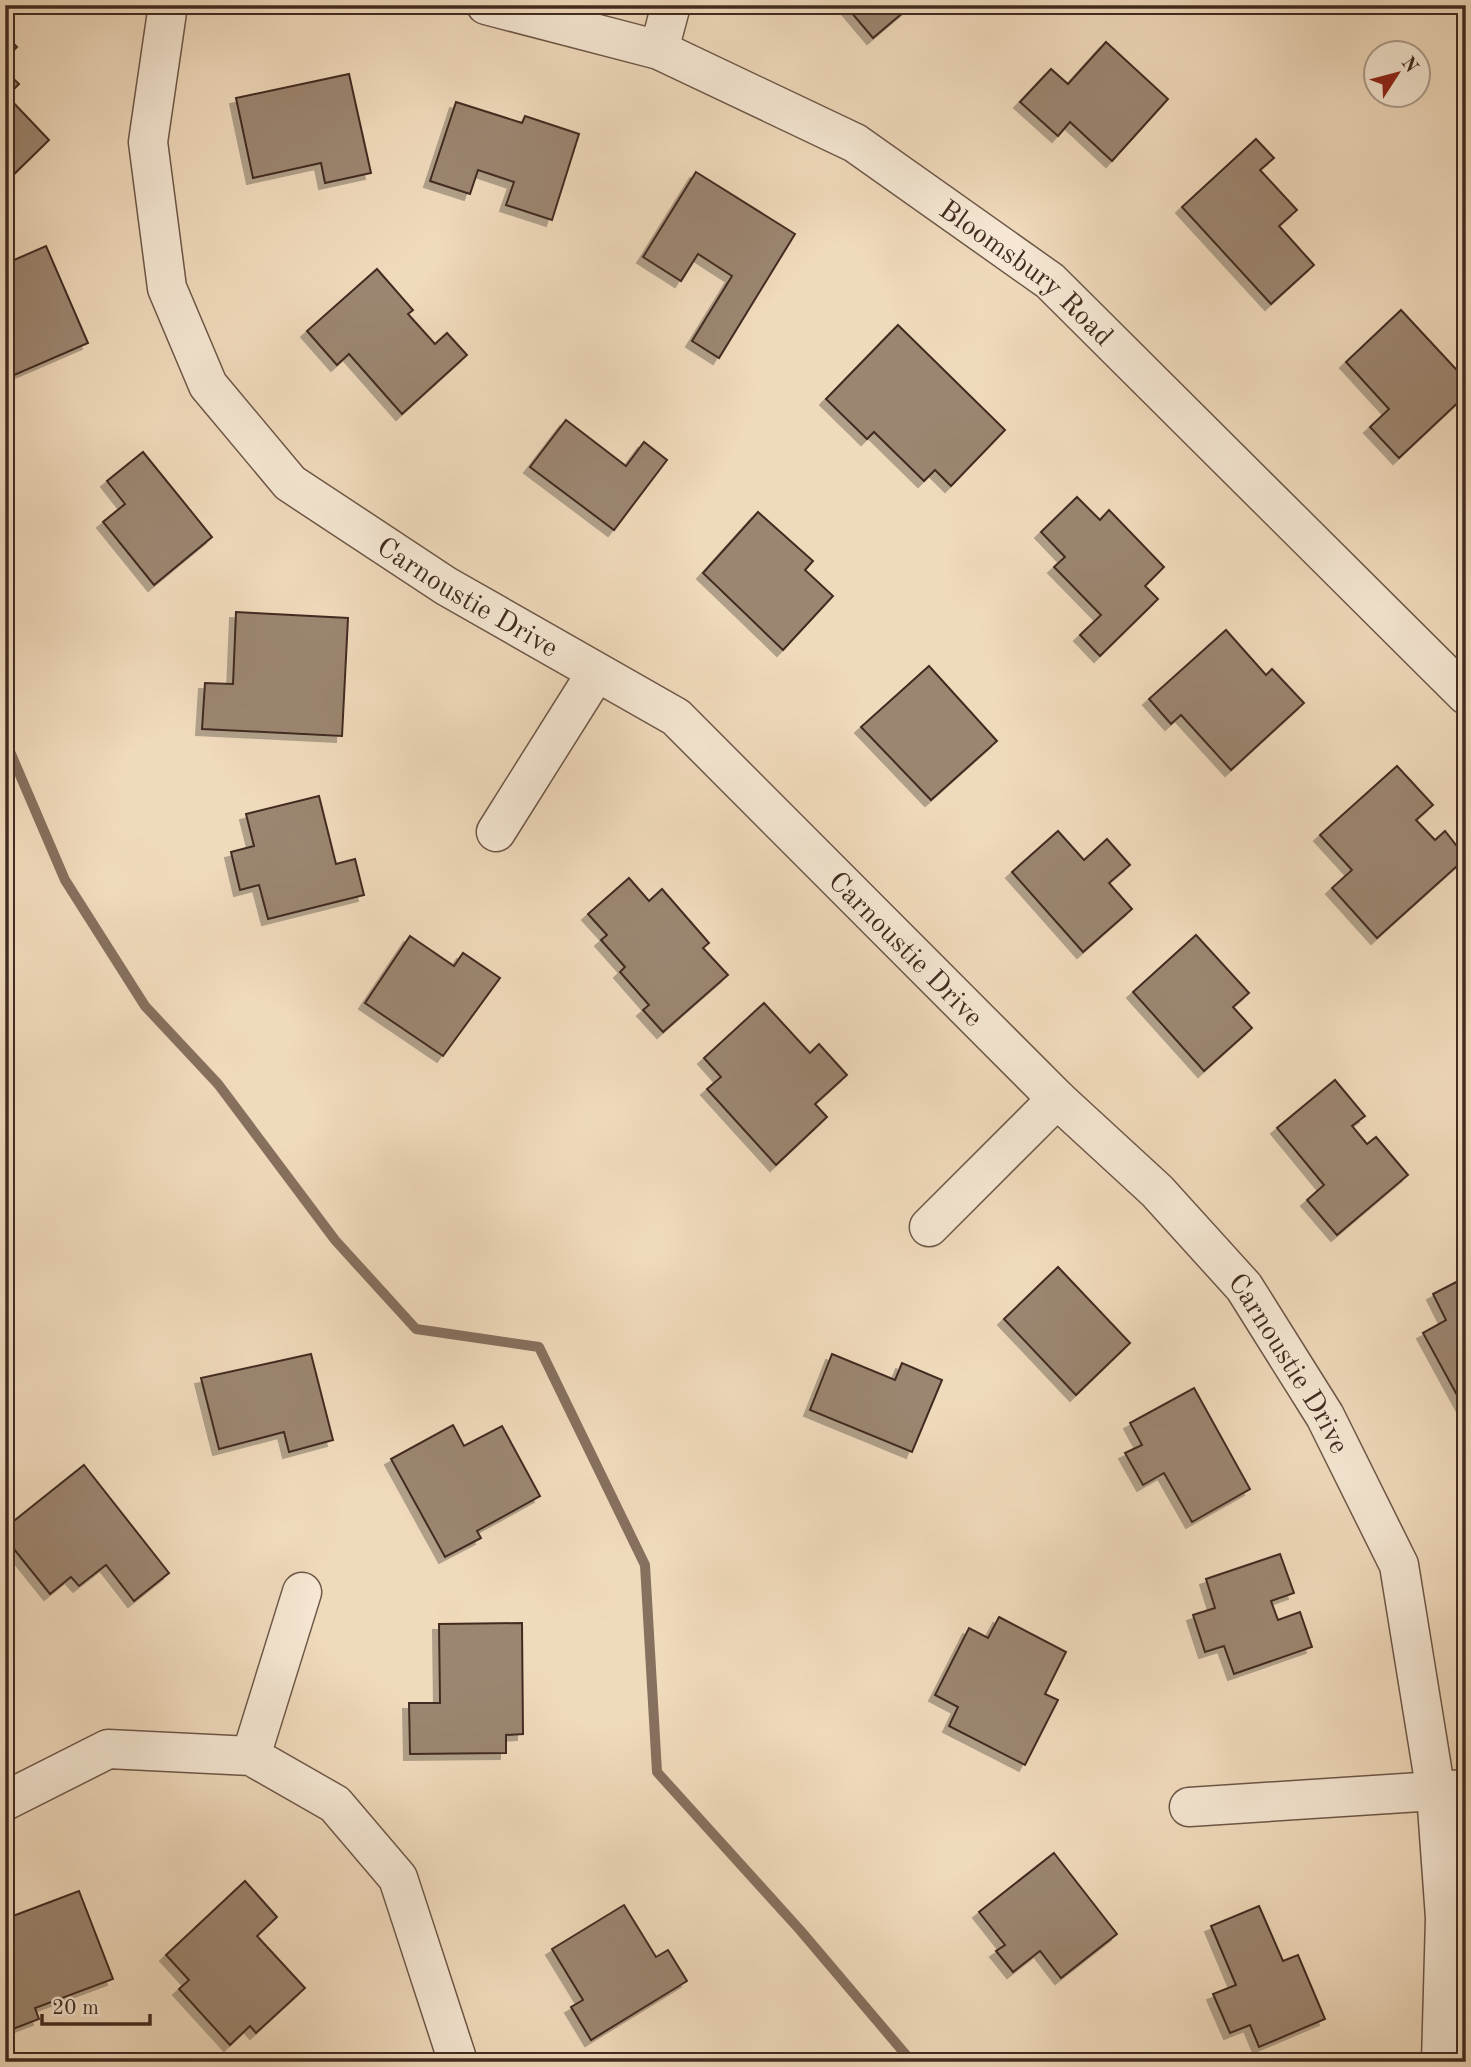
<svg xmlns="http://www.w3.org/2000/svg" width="1471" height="2067" viewBox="0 0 1471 2067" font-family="'Old Standard TT',serif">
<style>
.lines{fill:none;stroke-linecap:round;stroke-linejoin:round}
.stream{stroke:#86705e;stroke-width:10}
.building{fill:#9c8671;stroke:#412b20;stroke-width:2;filter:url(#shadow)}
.minor-casing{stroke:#6d5747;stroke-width:41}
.minor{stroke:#f5e7d3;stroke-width:38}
.labels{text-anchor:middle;stroke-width:7;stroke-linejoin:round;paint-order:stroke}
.street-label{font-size:28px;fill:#412b20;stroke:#f5e7d3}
</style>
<defs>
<filter id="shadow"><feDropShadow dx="-6" dy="6" stdDeviation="0" flood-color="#0004"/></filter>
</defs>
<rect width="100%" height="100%" fill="#f0dabc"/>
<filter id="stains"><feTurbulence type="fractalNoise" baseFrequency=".00286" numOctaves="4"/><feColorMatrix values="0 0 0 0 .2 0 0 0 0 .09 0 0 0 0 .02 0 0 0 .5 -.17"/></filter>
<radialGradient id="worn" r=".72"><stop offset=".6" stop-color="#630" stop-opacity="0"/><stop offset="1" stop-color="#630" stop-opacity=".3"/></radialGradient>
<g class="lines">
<polyline class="stream" points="5,740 65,880 145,1006 218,1084 335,1240 416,1329 539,1347 645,1565 657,1772 800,1930 912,2062"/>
</g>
<g class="building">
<polygon points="845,5 912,5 873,38"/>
<polygon points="5,35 17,47 5,59"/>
<polygon points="1106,42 1168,99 1112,161 1070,122 1058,136 1020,102 1051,69 1068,84"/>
<polygon points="5,71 19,84 7,96 49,140 5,183"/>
<polygon points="349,74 371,173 325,183 321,163 253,178 236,98"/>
<polygon points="456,102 522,123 525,116 579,134 552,220 506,205 514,182 478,170 470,194 430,181"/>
<polygon points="1256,139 1274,158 1260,170 1297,210 1279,226 1314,265 1271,304 1182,207"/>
<polygon points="696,172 795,234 719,358 692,341 732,276 698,254 681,281 643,257"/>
<polygon points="46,246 88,343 5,379 5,264"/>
<polygon points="377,269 413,310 408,314 435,344 447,333 467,355 402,414 349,354 337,365 307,331"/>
<polygon points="1401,310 1466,380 1466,395 1399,458 1370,427 1389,409 1346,362"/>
<polygon points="898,325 1005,430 951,486 935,470 924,481 874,432 867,439 826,399"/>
<polygon points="566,420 626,466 644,442 667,460 614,530 530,467"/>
<polygon points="143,452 212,537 154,585 103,522 125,504 107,481"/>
<polygon points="1077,497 1100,520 1109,510 1164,567 1145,586 1158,599 1100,656 1080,635 1101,615 1054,567 1065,557 1041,532"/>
<polygon points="758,512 813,561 805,570 833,596 783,650 703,573"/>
<polygon points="236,612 348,618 342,736 202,729 205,683 233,684"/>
<polygon points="1226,630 1266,675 1272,669 1304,703 1231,770 1181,715 1171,724 1149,699"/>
<polygon points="929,666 997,741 931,800 861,727"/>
<polygon points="1397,766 1433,805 1416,820 1435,840 1445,831 1466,858 1377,938 1332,888 1352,870 1320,835"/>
<polygon points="319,796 336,864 355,859 364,895 268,919 259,885 240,890 231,852 254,846 246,814"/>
<polygon points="1058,831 1084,860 1107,839 1130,865 1109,883 1132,909 1083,952 1012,872"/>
<polygon points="629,878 649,901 662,889 709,943 703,948 728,975 663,1032 643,1010 649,1005 620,972 625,967 601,940 607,935 588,914"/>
<polygon points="1196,935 1249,993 1233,1007 1252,1028 1204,1071 1133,992"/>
<polygon points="410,936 454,966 463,953 500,978 443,1056 365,1003"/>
<polygon points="764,1003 810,1053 819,1044 847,1075 815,1104 827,1117 776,1165 707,1089 721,1077 704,1058"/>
<polygon points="1335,1080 1365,1116 1352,1126 1367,1144 1376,1137 1408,1175 1337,1235 1307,1200 1324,1185 1277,1128"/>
<polygon points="1058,1267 1130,1343 1076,1395 1004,1319"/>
<polygon points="1466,1277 1466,1405 1463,1406 1423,1333 1446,1320 1433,1294"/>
<polygon points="311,1354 333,1440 289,1452 284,1432 219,1449 201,1378"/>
<polygon points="832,1354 895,1380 902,1363 942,1380 912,1452 810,1410"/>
<polygon points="1194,1388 1250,1489 1192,1522 1164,1473 1143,1485 1125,1453 1142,1445 1130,1423"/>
<polygon points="453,1425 464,1446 502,1426 540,1496 477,1531 481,1538 445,1557 391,1459"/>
<polygon points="84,1465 169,1573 134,1601 106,1565 79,1586 71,1577 50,1594 5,1538 5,1528"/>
<polygon points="1280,1554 1294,1593 1271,1601 1278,1620 1300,1612 1312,1647 1234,1674 1224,1646 1205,1652 1193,1615 1215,1608 1206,1579"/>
<polygon points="999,1617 1066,1652 1045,1694 1058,1700 1025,1765 949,1726 958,1707 935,1695 969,1628 988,1638"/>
<polygon points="522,1623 523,1734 506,1735 506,1753 410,1754 409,1703 440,1703 439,1624"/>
<polygon points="1054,1853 1117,1934 1061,1978 1040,1951 1013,1972 996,1951 1005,1945 979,1912"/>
<polygon points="245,1881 277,1917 257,1936 305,1988 256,2033 250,2026 230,2045 179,1989 189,1980 166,1955"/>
<polygon points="79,1891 113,1979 35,2008 39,2019 5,2032 5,1919"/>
<polygon points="624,1905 656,1957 668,1950 687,1981 591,2040 571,2007 583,2000 552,1949"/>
<polygon points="1259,1906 1283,1961 1298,1955 1325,2019 1259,2047 1250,2025 1230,2033 1213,1994 1236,1985 1211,1926"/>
</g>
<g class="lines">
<defs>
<g id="minor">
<path id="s1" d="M168 5 148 142 167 288 208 385 290 483 446 586 676 717 1057 1099 1157 1191 1244 1287 1325 1416 1399 1565 1436 1793 1445 1918 1441 2062"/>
<path id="s2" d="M486 5 659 50 855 143 1050 281 1466 695"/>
<polyline points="659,50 671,5"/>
<polyline points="496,832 596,673"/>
<polyline points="929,1227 1057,1099"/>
<polyline points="251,1756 302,1592"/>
<polyline points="5,1801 108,1749 251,1756 335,1804 398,1878 458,2062"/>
<polyline points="1189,1807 1466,1789"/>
</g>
</defs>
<use href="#minor" class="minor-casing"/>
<use href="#minor" class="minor"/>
</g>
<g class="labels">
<g class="street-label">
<text dy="10" stroke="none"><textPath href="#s2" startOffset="611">Bloomsbury Road</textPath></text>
<text dy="10" stroke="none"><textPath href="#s1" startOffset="730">Carnoustie Drive</textPath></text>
<text dy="10" stroke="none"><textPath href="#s1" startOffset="1297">Carnoustie Drive</textPath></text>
<text dy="10" stroke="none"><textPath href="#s1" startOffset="1864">Carnoustie Drive</textPath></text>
</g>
</g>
<rect width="1471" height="2067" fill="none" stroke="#f0dabc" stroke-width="28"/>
<rect x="7" y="7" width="1457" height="2053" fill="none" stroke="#412b20" stroke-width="3.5"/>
<rect x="14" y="14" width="1443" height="2039" fill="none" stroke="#412b20" stroke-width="2"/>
<g transform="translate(1397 74) rotate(54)"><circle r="33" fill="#f5e7d3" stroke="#ad9c8b" stroke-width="2"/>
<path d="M0-5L12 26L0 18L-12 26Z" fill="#8f2418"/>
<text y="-10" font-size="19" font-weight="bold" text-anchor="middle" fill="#412b20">N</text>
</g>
<path d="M42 2014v10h108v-10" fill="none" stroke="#412b20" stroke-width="3.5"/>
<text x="52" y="2014" font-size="21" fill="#412b20" stroke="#f5e7d3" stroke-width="5" paint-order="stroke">20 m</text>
<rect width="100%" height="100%" filter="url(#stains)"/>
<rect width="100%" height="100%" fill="url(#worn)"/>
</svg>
